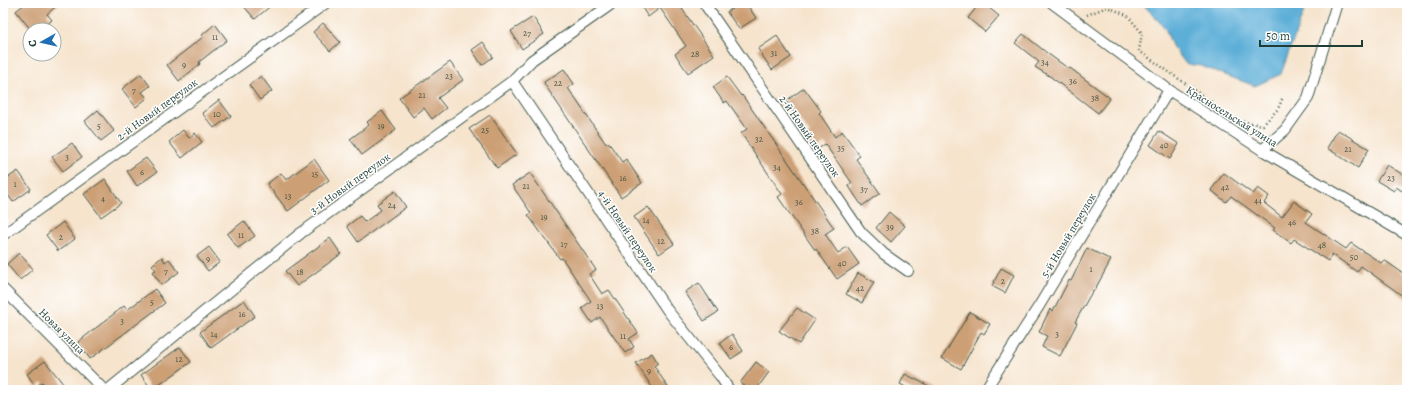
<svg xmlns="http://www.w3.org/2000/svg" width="1410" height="393" viewBox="0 0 1410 393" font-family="Alegreya,serif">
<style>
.water{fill:#5dafd8;stroke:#3e7686}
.building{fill:#cc9f75}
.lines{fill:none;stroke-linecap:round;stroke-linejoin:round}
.street-casing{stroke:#3f564b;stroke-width:12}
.path{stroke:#3f564b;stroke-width:2.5;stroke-dasharray:1 3;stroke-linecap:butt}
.street{stroke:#fff;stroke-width:10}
.labels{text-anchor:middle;stroke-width:3;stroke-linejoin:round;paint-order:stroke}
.number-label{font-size:9px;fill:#4a5644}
.street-label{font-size:11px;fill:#1f3d34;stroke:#fff}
</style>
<rect width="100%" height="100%" fill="#fff"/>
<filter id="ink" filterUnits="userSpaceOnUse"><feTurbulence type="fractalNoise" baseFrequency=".025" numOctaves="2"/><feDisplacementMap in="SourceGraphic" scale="8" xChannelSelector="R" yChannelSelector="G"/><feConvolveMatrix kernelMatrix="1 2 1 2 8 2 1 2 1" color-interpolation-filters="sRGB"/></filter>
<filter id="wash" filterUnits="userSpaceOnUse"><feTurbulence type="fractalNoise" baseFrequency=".012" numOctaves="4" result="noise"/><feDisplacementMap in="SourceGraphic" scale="16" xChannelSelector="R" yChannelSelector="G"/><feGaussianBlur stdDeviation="0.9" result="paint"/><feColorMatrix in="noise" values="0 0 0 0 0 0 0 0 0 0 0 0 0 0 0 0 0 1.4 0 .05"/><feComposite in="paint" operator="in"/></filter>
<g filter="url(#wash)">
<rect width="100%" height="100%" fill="#f6e4cd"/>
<polygon class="water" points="1142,3 1307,3 1281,74 1255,86 1201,66 1186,64 1172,46 1165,28"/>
<g id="blocks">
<g class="building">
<polygon points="26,3 60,3 47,14 52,20 39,30 31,30 16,11"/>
<polygon points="241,3 274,3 255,19"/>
<polygon points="639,3 678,3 714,55 688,73 675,54 686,46 660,8 648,17"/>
<polygon points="741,3 746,3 756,18 739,29 727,12"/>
<polygon points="980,3 983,3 999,16 985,32 968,18"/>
<polygon points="533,17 544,34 522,49 511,31"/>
<polygon points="323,23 340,42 330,51 313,32"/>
<polygon points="215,24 227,40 199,62 200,64 179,81 167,65 203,37 202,35"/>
<polygon points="1023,34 1047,53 1069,69 1070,68 1110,98 1098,113 1051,77 1035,67 1039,62 1015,43"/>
<polygon points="777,36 791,57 772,70 758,49"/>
<polygon points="483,42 493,57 482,65 472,50"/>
<polygon points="450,62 463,80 438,98 446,108 432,119 424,108 413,117 399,98"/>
<polygon points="564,69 574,84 568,88 595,128 606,144 608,142 622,162 626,159 642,183 621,197 545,85 544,82"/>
<polygon points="141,74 150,86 142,92 147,98 136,107 122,89"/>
<polygon points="261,76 272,91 260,100 249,85"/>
<polygon points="727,77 741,96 742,95 834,228 825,234 838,253 847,247 859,264 837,279 816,249 815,250 778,197 782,194 741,133 747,129 727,101 724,103 713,87"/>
<polygon points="804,88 821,111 819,113 835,137 842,131 860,156 856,159 880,193 862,206 848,185 852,183 825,144 814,152 804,138 810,134 786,101"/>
<polygon points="219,100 231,116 214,128 202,113"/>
<polygon points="98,110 114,131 101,141 85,121"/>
<polygon points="382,111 396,130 362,155 350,139 369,125 367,122"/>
<polygon points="490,115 517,154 497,168 469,129"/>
<polygon points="183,130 189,138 195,133 202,142 182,158 169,142"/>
<polygon points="1338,130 1369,149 1358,168 1327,148"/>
<polygon points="1159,131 1179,144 1170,159 1150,145"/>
<polygon points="72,143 82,157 63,171 52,157"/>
<polygon points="146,158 157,172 137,186 127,171"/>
<polygon points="314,159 329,180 288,211 267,184 281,173 286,180"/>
<polygon points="1387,165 1407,177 1407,194 1396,187 1394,191 1377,181"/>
<polygon points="18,171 31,189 13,202 3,188 3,181"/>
<polygon points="530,173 596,270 589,274 602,294 609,290 638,333 629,339 634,347 625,353 600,317 592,323 582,308 591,301 562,258 560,259 528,215 531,213 512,185"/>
<polygon points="1224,173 1253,194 1258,188 1269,196 1264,203 1282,217 1294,201 1312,214 1306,222 1346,249 1351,243 1381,263 1384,260 1407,276 1407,299 1361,266 1357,272 1332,254 1328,261 1294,239 1291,243 1273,230 1275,228 1231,196 1226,202 1211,190"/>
<polygon points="105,179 121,203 101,217 84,194"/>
<polygon points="395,191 406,207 358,242 347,226 360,216 365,222 381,210 377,204"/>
<polygon points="648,207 674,244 659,254 634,217"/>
<polygon points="889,212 905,226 891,242 876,228"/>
<polygon points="244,221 255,236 238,248 227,234"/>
<polygon points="63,222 75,239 58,251 46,235"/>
<polygon points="330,238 341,254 297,286 285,271"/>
<polygon points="209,247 220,262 208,271 197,256"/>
<polygon points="1087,248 1111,260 1094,291 1093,290 1075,322 1077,323 1060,356 1042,347 1047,336 1039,332 1050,309 1053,311 1069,280 1071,281"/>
<polygon points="19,253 33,269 20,280 7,264"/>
<polygon points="162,257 165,262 169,259 179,272 162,285 152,272 156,270 152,265"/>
<polygon points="1001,268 1014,275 1005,293 992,286"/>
<polygon points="858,273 874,282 862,303 846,294"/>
<polygon points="699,283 718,312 704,321 685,292"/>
<polygon points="155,289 165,303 90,359 78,342 124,306 127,310"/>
<polygon points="244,300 255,316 211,348 200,332"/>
<polygon points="797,308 815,320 799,344 779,331"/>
<polygon points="970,312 990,324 984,334 981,332 961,369 942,358"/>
<polygon points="732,334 743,351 731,359 720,343"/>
<polygon points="180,347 191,362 152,390 141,375"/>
<polygon points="652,353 658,363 654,366 670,390 654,390 636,363"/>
<polygon points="45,361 68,390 48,390 42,382 36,387 27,374"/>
<polygon points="756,362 769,372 756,390 749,390 740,383"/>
<polygon points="905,374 937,390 911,390 900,384"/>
</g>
</g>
</g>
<g filter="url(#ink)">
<use href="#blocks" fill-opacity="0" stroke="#3f564b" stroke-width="1"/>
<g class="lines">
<defs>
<g id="street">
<polyline points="704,3 861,232 884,254 908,271"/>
<polyline points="1052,3 1169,90 1262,150 1407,235"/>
<polyline points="512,81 668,311 721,377 729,390"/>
<polyline points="1262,150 1285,130 1308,98 1337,3"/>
<polyline points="3,235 326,3"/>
<polyline points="3,289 104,390"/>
<polyline points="108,390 301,233 512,81 532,60 613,3"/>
<polyline points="985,390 1039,306 1169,90"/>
</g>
</defs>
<use href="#street" class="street-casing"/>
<g class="path">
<polyline points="1087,15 1107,7 1127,15 1142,33 1139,51"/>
<polyline points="1142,53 1213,103"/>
<polyline points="1239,121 1263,125 1278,109 1283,97"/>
</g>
<use href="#street" class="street"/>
</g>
</g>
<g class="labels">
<g class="number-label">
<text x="527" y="36">27</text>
<text x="215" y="40">11</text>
<text x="774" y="56">31</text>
<text x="695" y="57">28</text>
<text x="1045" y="65">34</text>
<text x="184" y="68">9</text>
<text x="449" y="79">23</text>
<text x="1073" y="84">36</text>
<text x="558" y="86">22</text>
<text x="134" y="93">7</text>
<text x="422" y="98">21</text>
<text x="1095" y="101">38</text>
<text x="217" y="117">10</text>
<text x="99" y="129">5</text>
<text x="381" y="129">19</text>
<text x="485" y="133">25</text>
<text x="759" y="142">32</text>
<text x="1164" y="148">40</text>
<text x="841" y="151">35</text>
<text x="1348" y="152">21</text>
<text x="67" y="160">3</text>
<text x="777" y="170">34</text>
<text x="142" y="175">6</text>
<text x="315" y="177">15</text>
<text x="623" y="181">16</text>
<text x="1391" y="181">23</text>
<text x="15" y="187">1</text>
<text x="526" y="189">21</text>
<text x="1225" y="190">42</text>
<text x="864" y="192">37</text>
<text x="288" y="199">13</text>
<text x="103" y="201">4</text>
<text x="1258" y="203">44</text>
<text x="799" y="205">36</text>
<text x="392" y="208">24</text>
<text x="544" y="220">19</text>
<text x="646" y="223">14</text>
<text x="1292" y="225">46</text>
<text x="890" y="230">39</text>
<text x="815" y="234">38</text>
<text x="241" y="238">11</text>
<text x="61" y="240">2</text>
<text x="661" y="244">12</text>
<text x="564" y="247">17</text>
<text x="1322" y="248">48</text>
<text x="1354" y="260">50</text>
<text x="208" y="262">9</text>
<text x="842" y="266">40</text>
<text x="1091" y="272">1</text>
<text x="166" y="274">7</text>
<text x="300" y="275">18</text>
<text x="1003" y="284">2</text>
<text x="860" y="291">42</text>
<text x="152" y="305">5</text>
<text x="600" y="309">13</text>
<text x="242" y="317">16</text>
<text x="122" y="324">3</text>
<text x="214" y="337">14</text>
<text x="1057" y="337">3</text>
<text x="623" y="339">11</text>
<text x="731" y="350">6</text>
<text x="179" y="362">12</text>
<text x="649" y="374">9</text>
</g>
<g class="street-label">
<text transform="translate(157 109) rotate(-36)" y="4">2-й Новый переулок</text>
<text transform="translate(1232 116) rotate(32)" y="4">Красносельская улица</text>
<text transform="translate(810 136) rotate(55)" y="4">2-й Новый переулок</text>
<text transform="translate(350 183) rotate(-36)" y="4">3-й Новый переулок</text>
<text transform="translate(628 231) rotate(56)" y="4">4-й Новый переулок</text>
<text transform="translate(1068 235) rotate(-59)" y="4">5-й Новый переулок</text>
<text transform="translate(62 331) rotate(45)" y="4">Новая улица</text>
</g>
</g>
<rect width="1410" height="393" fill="none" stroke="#fff" stroke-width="16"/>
<g transform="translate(42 42) rotate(262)"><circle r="19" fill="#ffffff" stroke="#a5b1ae"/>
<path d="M0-3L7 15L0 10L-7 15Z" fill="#1f6fb2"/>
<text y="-6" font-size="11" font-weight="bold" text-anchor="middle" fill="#1f3d34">С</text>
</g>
<path d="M1260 40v6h102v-6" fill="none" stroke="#1f3d34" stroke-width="2"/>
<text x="1266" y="40" font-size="12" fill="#1f3d34" stroke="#ffffff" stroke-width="3" paint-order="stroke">50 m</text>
</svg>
